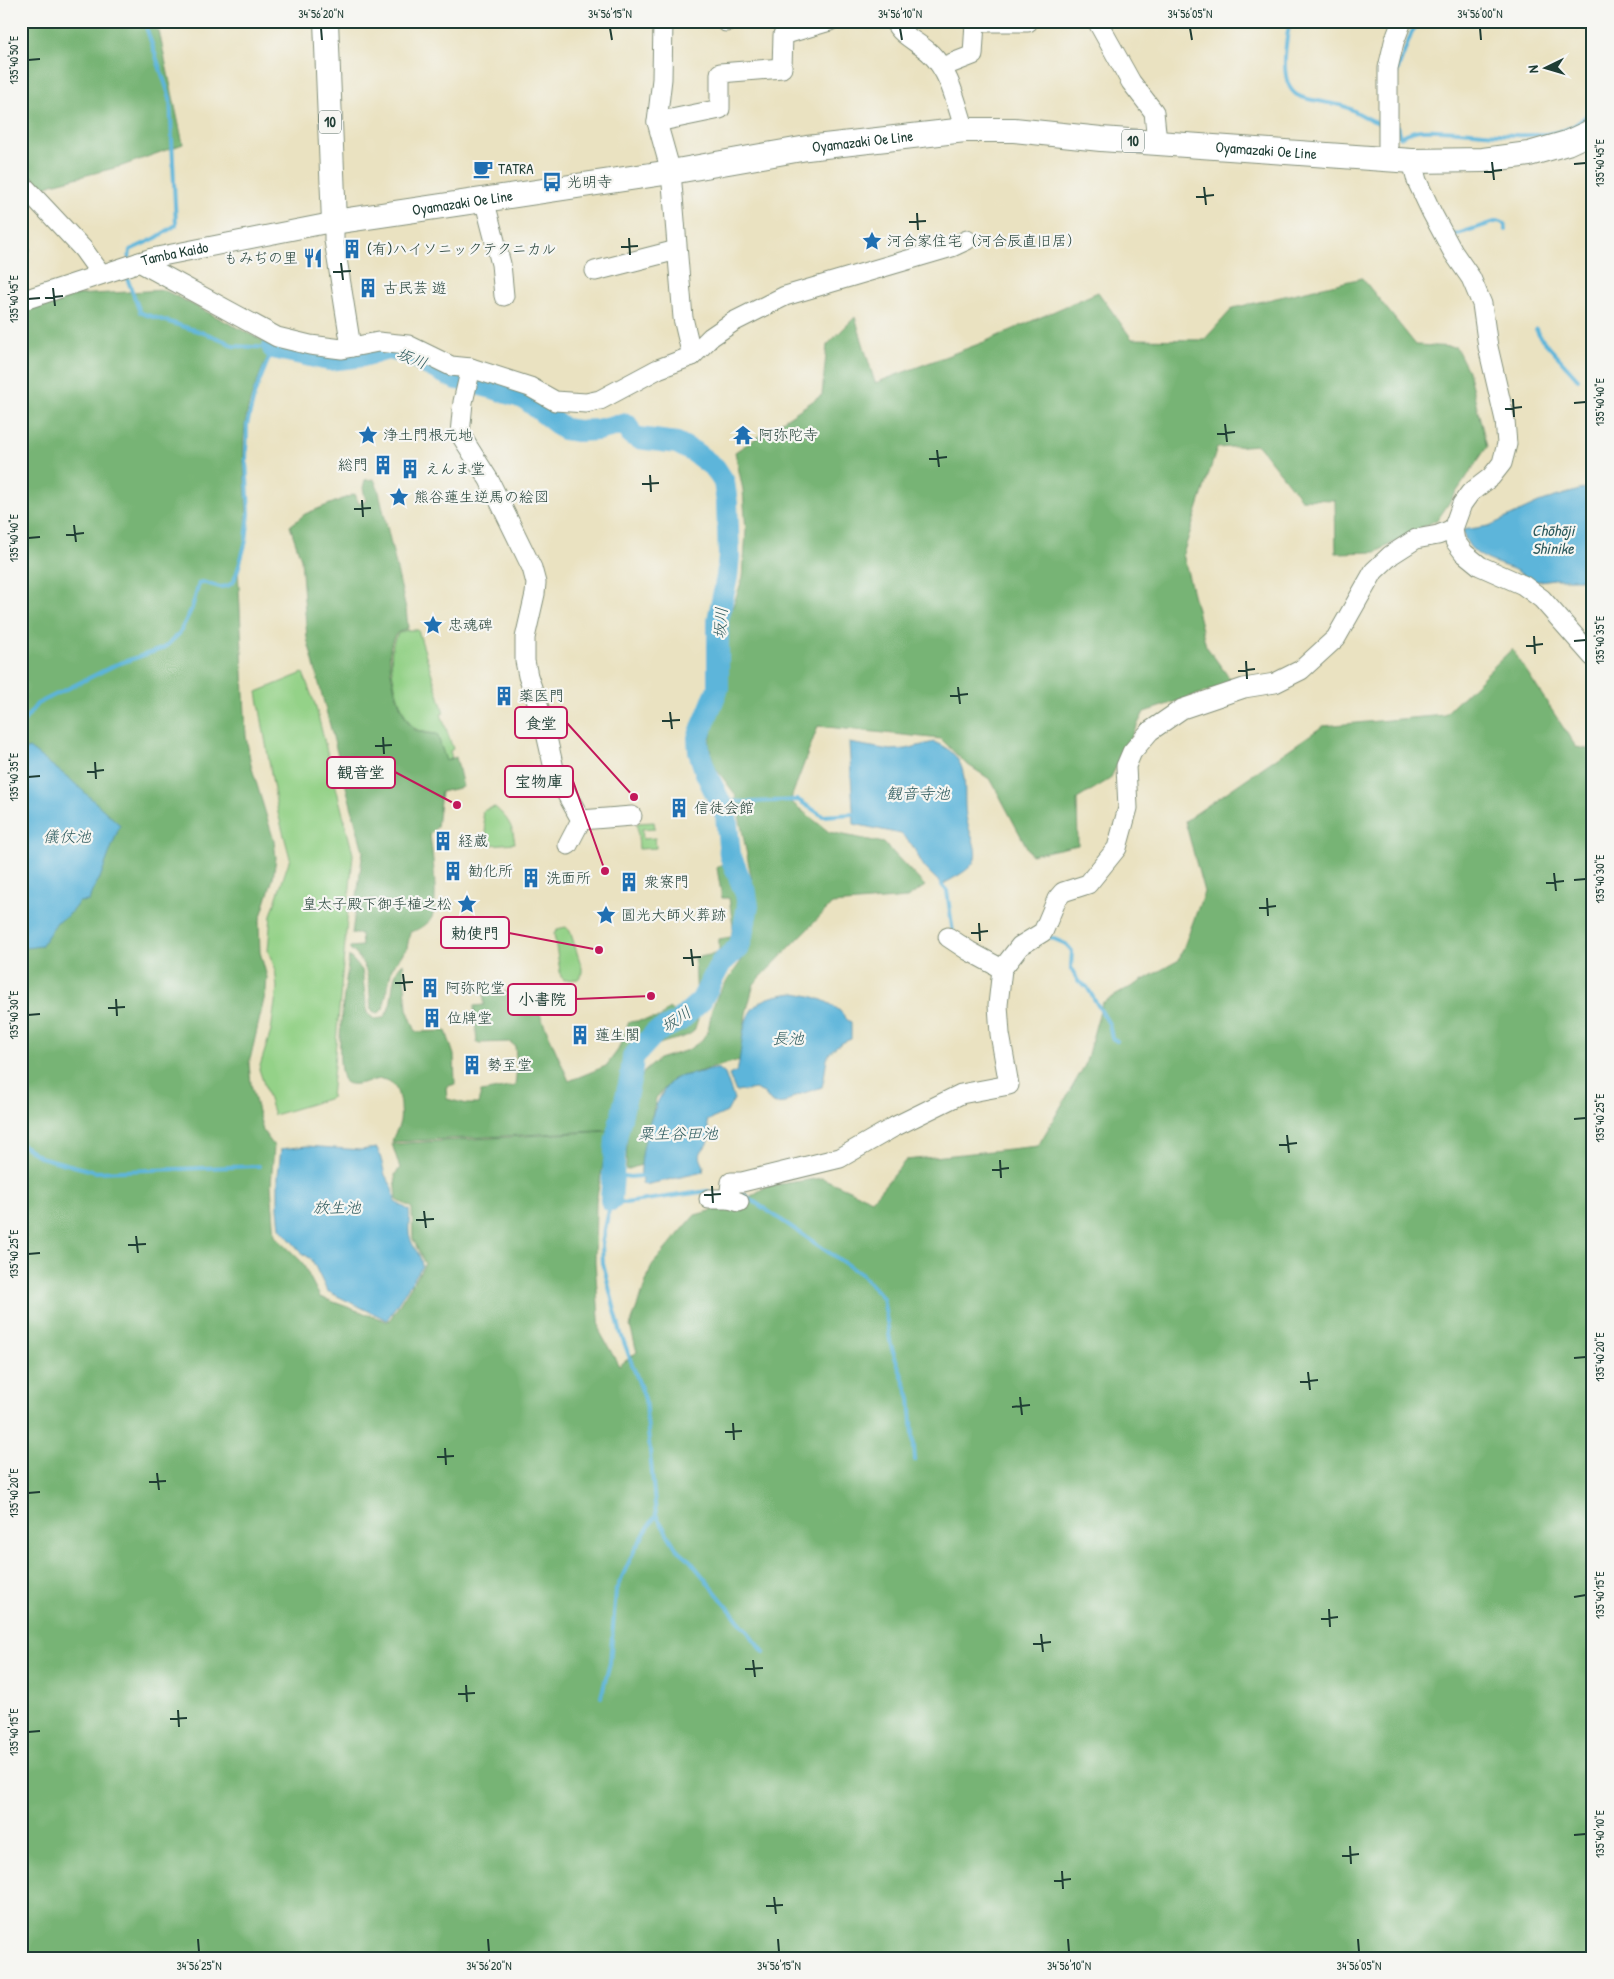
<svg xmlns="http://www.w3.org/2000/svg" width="1614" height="1979" viewBox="0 0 1614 1979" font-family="'Patrick Hand','Klee One',sans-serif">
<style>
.green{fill:#94d288;stroke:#5a885e}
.forest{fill:#77b474;stroke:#4b7854}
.water{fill:#5db5da;stroke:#3e7987}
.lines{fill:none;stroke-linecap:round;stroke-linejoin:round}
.stream{stroke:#5db5da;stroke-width:4}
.river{stroke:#5db5da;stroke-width:22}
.minor-casing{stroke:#84907a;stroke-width:21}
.major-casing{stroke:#84907a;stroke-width:26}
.minor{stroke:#fff;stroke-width:19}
.major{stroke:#fff;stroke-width:24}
.ticks{fill:none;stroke:#1f3d34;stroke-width:2}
.labels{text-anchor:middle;stroke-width:4.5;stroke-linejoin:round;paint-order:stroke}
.shield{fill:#f6f6f2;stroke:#60746d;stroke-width:1}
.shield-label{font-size:14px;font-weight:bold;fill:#1f3d34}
.street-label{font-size:15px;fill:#1f3d34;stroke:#f6f6f2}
.poi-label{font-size:15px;fill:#1f3d34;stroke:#f6f6f2;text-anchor:start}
.water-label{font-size:16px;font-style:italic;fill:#2e5b5e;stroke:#f6f6f2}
.leader{fill:none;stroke:#c2185b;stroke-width:2}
.callout-dot{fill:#c2185b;stroke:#f6f6f2;stroke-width:2}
.callout{fill:#f6f6f2;stroke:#c2185b;stroke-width:2}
.callout-label{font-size:16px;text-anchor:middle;font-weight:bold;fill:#1f3d34}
.neatline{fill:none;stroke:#1f3d34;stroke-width:2}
.ticks-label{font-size:12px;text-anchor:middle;fill:#1f3d34}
</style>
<rect width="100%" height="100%" fill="#f6f6f2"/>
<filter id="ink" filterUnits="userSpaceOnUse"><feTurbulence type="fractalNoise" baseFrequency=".02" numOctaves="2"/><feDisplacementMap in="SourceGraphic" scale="10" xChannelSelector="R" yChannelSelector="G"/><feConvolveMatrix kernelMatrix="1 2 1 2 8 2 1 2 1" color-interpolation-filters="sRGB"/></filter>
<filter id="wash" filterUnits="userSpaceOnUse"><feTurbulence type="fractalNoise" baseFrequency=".0096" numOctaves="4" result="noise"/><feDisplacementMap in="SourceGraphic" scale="20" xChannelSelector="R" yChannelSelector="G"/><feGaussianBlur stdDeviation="1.12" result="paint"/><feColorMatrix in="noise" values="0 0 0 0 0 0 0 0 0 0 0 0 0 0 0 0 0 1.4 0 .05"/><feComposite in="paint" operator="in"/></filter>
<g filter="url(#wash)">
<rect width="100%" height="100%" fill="#eae2c1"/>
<g class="green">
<path d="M408 630H418L444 713 441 714 453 749 450 751 452 758 446 761 437 734C430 733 418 732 412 726 398 710 382 651 398 634 400 632 404 631 408 630Z"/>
<polygon points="303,673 315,704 353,854 331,1098 274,1115 259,1069 271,1031 277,988 275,968 268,951 271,915 290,858 278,813 257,692"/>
<path d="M495 807C508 819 512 824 515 843L489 845 482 812 487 809Z"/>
<polygon points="654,822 655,828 642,829 643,839 655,838 656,848 639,849 637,823"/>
<polygon points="566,927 570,931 582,968 582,974 578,979 564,980 561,977 554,934 557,929"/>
</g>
<g class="forest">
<polygon points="21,21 144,21 159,31 183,144 122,166 52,184 24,196 30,251 21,252"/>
<polygon points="1362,278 1416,345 1456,347 1468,371 1487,447 1438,519 1376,552 1336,553 1335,500 1301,499 1258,445 1217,448 1183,554 1206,646 1233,683 1144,712 1110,779 1077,799 1078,845 1031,855 991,780 965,763 941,739 818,726 790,801 829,832 884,843 925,886 907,898 832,904 754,984 746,1013 740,1060 673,1079 656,1098 641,1165 626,1170 627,1136 634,1093 644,1072 659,1059 688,1050 701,1041 708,1031 712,1009 718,994 742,960 752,932 755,896 735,794 714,766 709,744 716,713 726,686 725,629 743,577 746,531 743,490 735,452 822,395 827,345 855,317 875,383 984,342 1098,292 1132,339 1204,340 1233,308"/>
<path d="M164 290 273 346C261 371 248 398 245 425 240 463 250 502 245 540 243 549 240 557 238 566L246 736 251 765 274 841 276 858 273 878 259 923 260 952 267 977 266 991 249 1064 251 1084 263 1131 274 1146 271 1185 275 1236 302 1262 320 1297 386 1321H389L425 1264 413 1239 412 1208 397 1200 395 1175 400 1168 392 1144 609 1131 596 1202 595 1262 600 1332 619 1366 637 1352 630 1326 652 1265 695 1215 740 1203 767 1186 822 1178 872 1200 906 1160 1038 1146 1085 1065 1102 1003 1179 960 1204 892 1185 821 1323 726 1444 715 1512 649 1576 747 1593 750V1958H21V311L57 296Z"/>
<path d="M374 479 379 492 406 609 408 628C401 631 396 632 393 639 383 657 398 712 412 727 417 733 430 734 437 734L446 761 456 757 463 787 441 792 437 827 430 834C432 853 439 900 432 917 428 925 418 930 410 932L407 948 392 968 383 1009 378 1014 371 1010C369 986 371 965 350 949V947L362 946 361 934H352L363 851 307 638 301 559 290 526 305 514 355 494 359 504 366 501 363 488 365 480Z"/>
<path d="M727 860 740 894 742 907 740 924 733 953 708 989 694 1031C685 1039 673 1039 662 1043 621 1058 621 1092 615 1130L392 1142C393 1134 399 1129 400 1121 401 1116 400 1110 400 1105 395 1056 358 1095 344 1081 333 1056 346 986 349 956L362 970 367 1013 374 1019 383 1018C397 1004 387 977 403 963L407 1009 416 1032 446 1031 454 1055 455 1084 446 1087 447 1099 467 1104H478L481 1092 515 1086 517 1067 515 1046 510 1042 477 1043 474 1006 484 1005V993L535 990 541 1017 569 1081 606 1066 618 1050 629 1022 660 1018 669 1008 677 1015 697 1002 695 958 719 953V939L731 937 733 926 729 898H722L717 868Z"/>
</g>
<g class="water">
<path d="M1593 486V561L1582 579H1553L1533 582C1527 578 1520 572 1513 569 1492 561 1467 556 1463 530L1489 526 1545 500Z"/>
<path d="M934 742C943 746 953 751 958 760 969 777 962 801 967 821 969 832 978 847 975 859 971 871 952 878 942 885L924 867 912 845 901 834 854 824 849 743 890 750 906 749Z"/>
<polygon points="29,748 70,779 120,825 100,878 92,891 89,901 79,902 68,916 57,922 41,946 26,948 21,946 21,751"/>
<path d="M796 993C813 996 827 1000 840 1011 844 1015 845 1019 851 1022V1039C820 1051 829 1061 822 1087L795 1096 785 1103 776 1104 771 1102 764 1093 755 1089 736 1092 729 1075 737 1071 738 1068C746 1021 740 997 796 993Z"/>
<path d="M715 1069H719L725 1074 734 1099 727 1112 707 1121C708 1126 709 1132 709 1137 707 1152 694 1149 704 1166L703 1172 645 1185 642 1183C642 1178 640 1173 641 1168 641 1146 657 1085 678 1077Z"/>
<path d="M307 1146 360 1150 377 1148 380 1155 385 1175 393 1188 395 1202 409 1210C411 1220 407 1227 410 1237 412 1248 421 1253 422 1266L387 1320 327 1291 312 1260 300 1251 280 1228 278 1208V1175L281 1149Z"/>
</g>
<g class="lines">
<g class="stream">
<path d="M1290 21C1286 40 1278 83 1297 95 1310 102 1332 102 1346 107 1358 112 1369 121 1382 124"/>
<polyline points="1396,74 1412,32 1419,21"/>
<path d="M1397 126 1400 137C1406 134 1414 130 1421 130 1463 127 1528 144 1567 129 1577 125 1587 116 1593 107"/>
<polyline points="1451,236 1498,221 1505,224 1506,230"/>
<polyline points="129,259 130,250 156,238 176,225 170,98 144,21"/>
<polyline points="1536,329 1540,337 1578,379"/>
<polyline points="21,725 37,704 115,665 164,648 179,634 192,608 199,583 202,582 220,587 228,586 234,581 239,566 246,541 249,513 246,461 247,425 255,392 273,348 233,346 225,341 210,335 144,314 140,312 127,278 127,271"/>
<polyline points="721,801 752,802 798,800 823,816 853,814"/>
<polyline points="942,885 947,891 953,933"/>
<polyline points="1047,936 1066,944 1072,951 1071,968 1078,981 1087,987 1109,1024 1112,1038 1117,1041"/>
<polyline points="21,1144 40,1157 96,1172 259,1166"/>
<polyline points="613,1174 630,1177 641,1176"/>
<polyline points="708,1191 625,1203 611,1200 602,1244 603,1264 621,1334 645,1399 656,1515 676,1548 688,1558 764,1652"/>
<polyline points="735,1192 740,1192 862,1275 883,1298 891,1346 910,1398 915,1460"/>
<polyline points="601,1697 610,1663 616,1590 635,1549 656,1515"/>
</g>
<polyline class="river" points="273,348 329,360 363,356 389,349 413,355 428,365 454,378 493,388 526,399 564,429 578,431 597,430 623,424 627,425 632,435 638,438 677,443 694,452 715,468 724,482 727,503 729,556 727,577 718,620 718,688 698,738 699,752 706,773 726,815 730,855 746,894 748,906 741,941 738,948 721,963 701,1001 679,1021 655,1033 633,1057 631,1076 616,1138 611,1200"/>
</g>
</g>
<g filter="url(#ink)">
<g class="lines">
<defs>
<g id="minor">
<polyline points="663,21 662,79 657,122 671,172 683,318 692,356"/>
<polyline points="725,21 726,22"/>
<path d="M894 21C902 37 919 42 931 54 951 74 956 104 965 130"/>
<polyline points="1097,21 1131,82 1154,112 1157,142"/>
<polyline points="942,67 973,55 975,22 1028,22"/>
<polyline points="657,122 720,109 720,73 782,68 783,35 830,21"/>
<polyline points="1388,159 1388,68 1394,42 1402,21"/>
<polyline points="1412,161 1417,181 1432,213 1453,252 1471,278 1482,304 1488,347 1505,420 1507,444 1502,463 1491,477 1470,493 1462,504 1453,529 1455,541 1464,553 1480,566 1523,585 1542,599 1593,657"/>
<polyline points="21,183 83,249 101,274"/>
<polyline points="484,199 501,264 504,296"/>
<polyline points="139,262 277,337 310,345 342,349 378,342 408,345 451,366 471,368 530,387 555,401 586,403 600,400 658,369 692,356 711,337 733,322 785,296 952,247 967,240"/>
<polyline points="595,271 677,250"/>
<path id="s1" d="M21 301 152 258 334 222V240L351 347"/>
<polyline points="471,368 463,402 460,434 489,480 532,568 536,583 535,594 525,638 525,661 528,676 543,720 555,773 581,820 568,845"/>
<polyline points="581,820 632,816"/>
<polyline points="948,937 969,951 1002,969"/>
<polyline points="709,1199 729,1199 739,1202"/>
<polyline points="729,1199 731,1182 742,1182 840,1158 894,1127 961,1094 1009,1085 1000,1034 998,1005 1002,969 1020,946 1043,932 1057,899 1063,892 1088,884 1117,848 1128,808 1126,766 1132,752 1150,731 1182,709 1244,688 1275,683 1301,670 1336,638 1374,571 1391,555 1416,539 1438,535 1453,529"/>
</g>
<g id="major">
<path id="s2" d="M326 21 334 222 671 172 807 148 965 130H1014L1101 139 1412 161 1483 160 1529 154 1567 143 1593 131"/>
</g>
</defs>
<use href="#minor" class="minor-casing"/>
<use href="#major" class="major-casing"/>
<use href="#minor" class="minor"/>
<use href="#major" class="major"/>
</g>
</g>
<path class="ticks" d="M321 28 322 40M610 28 612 40M900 28 902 40M1190 28 1192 40M1480 28 1481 40M28 60 40 59M1492 162 1494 180M1574 164 1586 163M1484 172 1502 170M1204 187 1206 205M1196 197 1214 195M917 213 918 230M909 222 926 221M629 238 630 255M621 247 638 246M341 263 343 280M333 272 351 271M53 288 55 306M45 298 63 296M28 299 40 298M1513 399 1514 417M1574 403 1586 402M1505 409 1522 407M1225 424 1227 442M1217 434 1235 432M937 450 939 467M929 459 947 457M650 475 651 492M642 484 659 483M362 500 363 517M354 509 371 508M74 525 76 542M66 535 84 533M28 538 40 537M1534 636 1535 654M1574 641 1586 640M1526 646 1543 644M1246 661 1247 679M1238 671 1255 669M958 687 960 704M950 696 968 694M670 712 672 729M662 721 680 720M383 737 384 754M375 746 392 745M95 762 96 779M87 772 104 770M28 777 40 776M1554 873 1556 891M1574 880 1586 879M1546 883 1564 881M1267 898 1268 916M1259 908 1276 906M979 923 980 941M971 933 988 931M691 949 693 966M683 958 701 957M403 974 405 991M395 983 413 982M116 999 117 1016M108 1008 125 1007M28 1015 40 1014M1574 1119 1586 1118M1287 1135 1289 1153M1279 1145 1297 1143M1000 1160 1001 1178M992 1170 1009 1168M712 1186 713 1203M704 1195 721 1194M424 1211 426 1228M416 1220 434 1219M136 1236 138 1253M128 1245 146 1244M28 1254 40 1253M1574 1358 1586 1357M1308 1372 1310 1390M1300 1382 1318 1380M1020 1397 1022 1415M1012 1407 1030 1405M733 1423 734 1440M725 1432 742 1431M445 1448 446 1465M437 1457 454 1456M157 1473 159 1490M149 1482 166 1481M28 1493 40 1492M1574 1597 1586 1595M1329 1609 1330 1627M1321 1619 1338 1617M1041 1634 1043 1652M1033 1644 1051 1642M753 1660 755 1677M745 1669 763 1668M466 1685 467 1702M458 1694 475 1693M178 1710 179 1727M170 1719 187 1718M28 1732 40 1731M1574 1835 1586 1834M1350 1846 1351 1864M1342 1856 1359 1854M1062 1871 1063 1889M1054 1881 1071 1879M774 1897 776 1914M766 1906 783 1905M198 1939 199 1952M488 1939 489 1952M778 1939 779 1952M1068 1939 1069 1952M1358 1939 1359 1952"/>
<defs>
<symbol id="cafe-bare" viewBox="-9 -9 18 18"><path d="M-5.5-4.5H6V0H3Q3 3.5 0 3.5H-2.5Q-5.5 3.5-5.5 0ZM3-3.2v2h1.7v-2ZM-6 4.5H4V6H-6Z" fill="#1f6fb2" stroke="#f6f6f2" stroke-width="2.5" paint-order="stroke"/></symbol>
<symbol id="bus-bare" viewBox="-9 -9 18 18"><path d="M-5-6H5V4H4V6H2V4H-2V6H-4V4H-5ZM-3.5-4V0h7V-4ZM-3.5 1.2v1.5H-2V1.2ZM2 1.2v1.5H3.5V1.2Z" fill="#1f6fb2" stroke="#f6f6f2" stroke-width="2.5" paint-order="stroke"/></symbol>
<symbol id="sight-bare" viewBox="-9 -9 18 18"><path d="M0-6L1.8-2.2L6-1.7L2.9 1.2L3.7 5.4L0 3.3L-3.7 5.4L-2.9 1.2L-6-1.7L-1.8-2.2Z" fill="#1f6fb2" stroke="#f6f6f2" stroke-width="2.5" paint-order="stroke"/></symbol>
<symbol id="building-bare" viewBox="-9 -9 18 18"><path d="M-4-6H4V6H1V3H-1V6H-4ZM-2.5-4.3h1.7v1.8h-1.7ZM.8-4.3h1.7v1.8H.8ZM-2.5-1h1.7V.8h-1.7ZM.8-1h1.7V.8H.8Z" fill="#1f6fb2" stroke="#f6f6f2" stroke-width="2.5" paint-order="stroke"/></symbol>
<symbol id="restaurant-bare" viewBox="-9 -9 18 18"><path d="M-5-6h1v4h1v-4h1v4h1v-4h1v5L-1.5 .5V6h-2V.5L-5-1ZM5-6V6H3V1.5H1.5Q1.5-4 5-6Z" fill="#1f6fb2" stroke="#f6f6f2" stroke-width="2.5" paint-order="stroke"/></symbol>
<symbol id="temple-bare" viewBox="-9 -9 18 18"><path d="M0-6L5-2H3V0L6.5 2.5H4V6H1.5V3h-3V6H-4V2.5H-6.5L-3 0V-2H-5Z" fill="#1f6fb2" stroke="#f6f6f2" stroke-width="2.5" paint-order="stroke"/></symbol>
</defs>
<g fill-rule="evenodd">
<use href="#cafe-bare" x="469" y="155" width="28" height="28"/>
<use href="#bus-bare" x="538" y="168" width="28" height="28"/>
<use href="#sight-bare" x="858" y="227" width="28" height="28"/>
<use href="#building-bare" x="338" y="235" width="28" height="28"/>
<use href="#restaurant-bare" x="299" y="244" width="28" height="28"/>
<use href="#building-bare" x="354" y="274" width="28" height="28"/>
<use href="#sight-bare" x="354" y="421" width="28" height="28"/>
<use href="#temple-bare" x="729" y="421" width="28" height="28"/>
<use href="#building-bare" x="369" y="451" width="28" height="28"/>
<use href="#building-bare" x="396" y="455" width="28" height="28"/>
<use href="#sight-bare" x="385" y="483" width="28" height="28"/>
<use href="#sight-bare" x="419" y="611" width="28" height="28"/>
<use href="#building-bare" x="490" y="682" width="28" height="28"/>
<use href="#building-bare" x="665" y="794" width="28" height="28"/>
<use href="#building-bare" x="429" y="827" width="28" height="28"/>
<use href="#building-bare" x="439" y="857" width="28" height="28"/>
<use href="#building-bare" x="517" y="864" width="28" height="28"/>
<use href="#building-bare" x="615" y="868" width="28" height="28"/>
<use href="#sight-bare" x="453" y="890" width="28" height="28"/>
<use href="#sight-bare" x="592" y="901" width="28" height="28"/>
<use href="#building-bare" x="416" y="974" width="28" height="28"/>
<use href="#building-bare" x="418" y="1004" width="28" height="28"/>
<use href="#building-bare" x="566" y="1021" width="28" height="28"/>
<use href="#building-bare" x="458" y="1051" width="28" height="28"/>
</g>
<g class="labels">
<g class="shield">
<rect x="319" y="110.5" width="22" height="23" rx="4"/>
<rect x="1122" y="129.5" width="22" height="23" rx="4"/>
</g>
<g class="shield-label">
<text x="330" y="127">10</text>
<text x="1133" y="146">10</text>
</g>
<g class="street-label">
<text dy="5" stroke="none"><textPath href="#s2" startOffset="736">Oyamazaki Oe Line</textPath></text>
<text dy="5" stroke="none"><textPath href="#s2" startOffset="1141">Oyamazaki Oe Line</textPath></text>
<text dy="5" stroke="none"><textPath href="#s2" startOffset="331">Oyamazaki Oe Line</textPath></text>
<text dy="5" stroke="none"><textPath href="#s1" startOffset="161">Tamba Kaido</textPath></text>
</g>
<g class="poi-label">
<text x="498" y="174">TATRA</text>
<text x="567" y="187">光明寺</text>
<text x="887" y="246">河合家住宅（河合辰直旧居）</text>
<text x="367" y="254">(有)ハイソニックテクニカル</text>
<text x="298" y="263" text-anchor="end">もみぢの里</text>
<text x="383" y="293">古民芸 遊</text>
<text x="383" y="440">浄土門根元地</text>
<text x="758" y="440">阿弥陀寺</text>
<text x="368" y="470" text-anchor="end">総門</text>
<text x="425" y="474">えんま堂</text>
<text x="414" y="502">熊谷蓮生逆馬の絵図</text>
<text x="448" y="630">忠魂碑</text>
<text x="519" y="701">薬医門</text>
<text x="694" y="813">信徒会館</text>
<text x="458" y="846">経蔵</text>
<text x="468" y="876">勧化所</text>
<text x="546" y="883">洗面所</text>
<text x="644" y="887">衆寮門</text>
<text x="452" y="909" text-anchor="end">皇太子殿下御手植之松</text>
<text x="621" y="920">圓光大師火葬跡</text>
<text x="445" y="993">阿弥陀堂</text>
<text x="447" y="1023">位牌堂</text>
<text x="595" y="1040">蓮生閣</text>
<text x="487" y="1070">勢至堂</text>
</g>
<g class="water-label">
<text transform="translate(412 358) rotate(21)" y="6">坂川</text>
<text x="1553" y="536">Chōhōji<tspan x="1553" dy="18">Shinike</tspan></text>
<text transform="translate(720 623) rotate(-86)" y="6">坂川</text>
<text x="918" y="799">観音寺池</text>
<text x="67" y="842">儀仗池</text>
<text transform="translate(676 1019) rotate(-34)" y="6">坂川</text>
<text x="788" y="1044">長池</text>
<text x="678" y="1139">粟生谷田池</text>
<text x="337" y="1213">放生池</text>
</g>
</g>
<path class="leader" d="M634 797L567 723M457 805L395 772M605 871L573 781M599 950L509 933M651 996L576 999"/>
<g class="callout-dot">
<circle cx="634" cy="797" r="5"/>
<circle cx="457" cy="805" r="5"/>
<circle cx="605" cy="871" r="5"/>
<circle cx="599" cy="950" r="5"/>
<circle cx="651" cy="996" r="5"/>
</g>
<g class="callout">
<rect x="515" y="707" width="52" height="31" rx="5"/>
<rect x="327" y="757" width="68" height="31" rx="5"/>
<rect x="505" y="766" width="68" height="31" rx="5"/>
<rect x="441" y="917" width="68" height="31" rx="5"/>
<rect x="508" y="984" width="68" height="31" rx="5"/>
</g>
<g class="callout-label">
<text x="541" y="729">食堂</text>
<text x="361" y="778">観音堂</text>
<text x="539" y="787">宝物庫</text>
<text x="475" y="939">勅使門</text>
<text x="542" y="1005">小書院</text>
</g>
<rect width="1614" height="1979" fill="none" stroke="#f6f6f2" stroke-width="55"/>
<g transform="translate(1546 68) rotate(265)" stroke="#f6f6f2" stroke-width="4" paint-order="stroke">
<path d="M0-4L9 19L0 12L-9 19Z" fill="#1f3d34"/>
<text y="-8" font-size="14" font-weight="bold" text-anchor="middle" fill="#1f3d34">N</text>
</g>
<rect x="28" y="28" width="1558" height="1924" class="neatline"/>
<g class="ticks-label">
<text x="321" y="18">34°56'20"N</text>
<text x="610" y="18">34°56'15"N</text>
<text x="900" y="18">34°56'10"N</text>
<text x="1190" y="18">34°56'05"N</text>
<text x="1480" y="18">34°56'00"N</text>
<text transform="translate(14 60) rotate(-90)" y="4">135°40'50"E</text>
<text transform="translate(1600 163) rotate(-90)" y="4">135°40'45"E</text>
<text transform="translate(14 299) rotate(-90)" y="4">135°40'45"E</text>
<text transform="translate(1600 402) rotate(-90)" y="4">135°40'40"E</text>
<text transform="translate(14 538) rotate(-90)" y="4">135°40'40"E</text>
<text transform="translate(1600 640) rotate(-90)" y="4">135°40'35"E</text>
<text transform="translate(14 777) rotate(-90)" y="4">135°40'35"E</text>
<text transform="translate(1600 879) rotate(-90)" y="4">135°40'30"E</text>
<text transform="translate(14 1015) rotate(-90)" y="4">135°40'30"E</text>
<text transform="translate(1600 1118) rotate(-90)" y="4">135°40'25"E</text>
<text transform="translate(14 1254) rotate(-90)" y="4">135°40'25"E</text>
<text transform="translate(1600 1357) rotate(-90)" y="4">135°40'20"E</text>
<text transform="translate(14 1493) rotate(-90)" y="4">135°40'20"E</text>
<text transform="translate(1600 1595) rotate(-90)" y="4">135°40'15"E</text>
<text transform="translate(14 1732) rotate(-90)" y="4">135°40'15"E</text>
<text transform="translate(1600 1834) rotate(-90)" y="4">135°40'10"E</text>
<text x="199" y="1970">34°56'25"N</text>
<text x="489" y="1970">34°56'20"N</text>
<text x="779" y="1970">34°56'15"N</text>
<text x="1069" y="1970">34°56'10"N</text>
<text x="1359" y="1970">34°56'05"N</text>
</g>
</svg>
